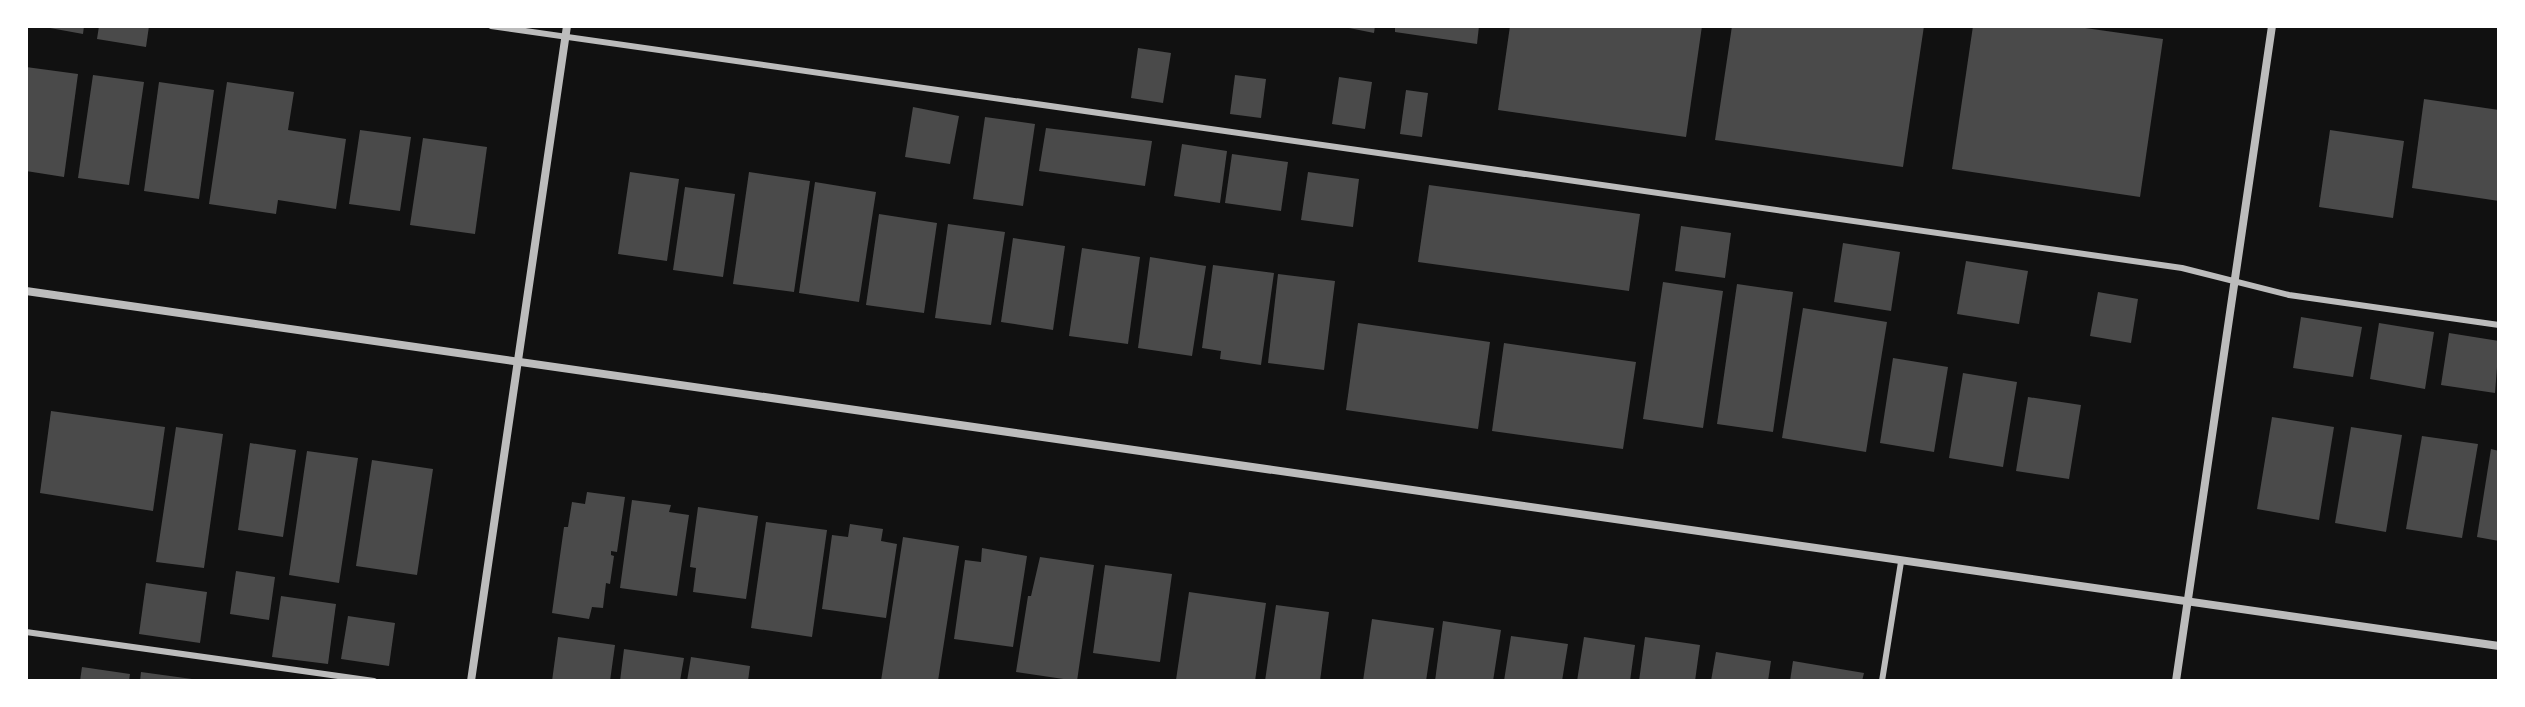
<svg xmlns="http://www.w3.org/2000/svg" width="2525" height="707" viewBox="0 0 2525 707" font-family="'Public Sans',sans-serif">
<style>
.building{fill:#4a4a4a}
.lines{fill:none;stroke-linecap:round;stroke-linejoin:round}
.service{stroke:#bcbcbc;stroke-width:6}
.minor{stroke:#bcbcbc;stroke-width:8}
</style>
<rect width="100%" height="100%" fill="#111"/>
<g class="building">
<polygon points="39,26 84,26 83,34"/>
<polygon points="99,26 149,26 146,47 97,39"/>
<polygon points="1339,26 1375,26 1374,33"/>
<polygon points="1395,26 1479,26 1477,44 1395,32"/>
<polygon points="1510,26 1702,26 1686,137 1498,110"/>
<polygon points="1732,26 1924,26 1903,167 1715,140"/>
<polygon points="1973,26 2071,26 2163,39 2140,197 1952,169"/>
<polygon points="1138,48 1171,53 1163,103 1131,98"/>
<polygon points="26,67 78,74 64,177 26,171"/>
<polygon points="93,75 144,82 129,185 78,178"/>
<polygon points="1235,75 1266,79 1261,118 1230,114"/>
<polygon points="1339,77 1372,82 1365,129 1332,124"/>
<polygon points="159,82 214,90 199,199 144,191"/>
<polygon points="227,82 294,92 288,130 346,139 336,209 278,200 276,214 209,204"/>
<polygon points="1406,90 1428,93 1422,137 1400,134"/>
<polygon points="2424,99 2499,110 2499,201 2412,188"/>
<polygon points="913,107 959,116 950,164 905,157"/>
<polygon points="985,117 1035,124 1023,206 973,199"/>
<polygon points="1046,128 1152,141 1145,186 1039,171"/>
<polygon points="360,130 411,137 400,211 349,204"/>
<polygon points="2330,130 2404,141 2393,218 2319,207"/>
<polygon points="423,138 487,147 475,234 410,225"/>
<polygon points="1182,144 1227,151 1220,203 1174,196"/>
<polygon points="1232,154 1288,162 1281,211 1225,203"/>
<polygon points="630,172 679,179 667,261 618,254"/>
<polygon points="749,172 810,181 794,292 733,284"/>
<polygon points="1308,172 1359,179 1353,227 1301,220"/>
<polygon points="815,182 876,192 859,302 799,293"/>
<polygon points="1429,185 1640,214 1629,291 1418,262"/>
<polygon points="685,187 735,194 723,277 673,270"/>
<polygon points="879,214 937,223 924,313 866,305"/>
<polygon points="948,224 1005,232 991,325 935,318"/>
<polygon points="1681,226 1731,233 1725,278 1675,271"/>
<polygon points="1013,238 1065,246 1053,330 1001,322"/>
<polygon points="1843,243 1900,252 1891,311 1834,302"/>
<polygon points="1082,248 1140,257 1128,344 1069,336"/>
<polygon points="1150,257 1206,266 1192,356 1138,348"/>
<polygon points="1966,261 2028,271 2019,324 1957,314"/>
<polygon points="1213,265 1274,273 1261,365 1220,359 1221,351 1202,348"/>
<polygon points="1278,274 1335,281 1324,370 1268,363"/>
<polygon points="1663,282 1723,291 1703,428 1643,419"/>
<polygon points="1737,284 1793,292 1773,432 1717,424"/>
<polygon points="2098,292 2138,299 2131,343 2090,336"/>
<polygon points="1803,308 1887,322 1866,452 1782,438"/>
<polygon points="2301,317 2362,327 2353,377 2293,368"/>
<polygon points="1358,323 1490,342 1478,429 1346,410"/>
<polygon points="2379,323 2434,332 2425,389 2370,379"/>
<polygon points="2449,333 2499,341 2495,393 2441,385"/>
<polygon points="1504,343 1636,362 1623,449 1492,431"/>
<polygon points="1893,358 1948,367 1934,452 1880,443"/>
<polygon points="1963,373 2017,382 2003,467 1949,458"/>
<polygon points="2028,397 2081,405 2069,479 2016,471"/>
<polygon points="51,411 165,427 153,511 40,493"/>
<polygon points="2272,417 2334,427 2319,520 2257,509"/>
<polygon points="176,427 223,434 204,568 156,562"/>
<polygon points="2351,427 2402,435 2386,532 2335,523"/>
<polygon points="2422,436 2478,444 2462,538 2406,529"/>
<polygon points="250,443 296,450 283,537 238,530"/>
<polygon points="2491,449 2499,451 2499,541 2477,537"/>
<polygon points="307,451 358,458 339,583 289,575"/>
<polygon points="372,460 433,469 417,575 356,566"/>
<polygon points="587,492 625,497 617,552 611,551 611,555 614,556 610,584 606,583 603,608 592,607 589,619 552,613 564,527 568,527 572,502 585,504"/>
<polygon points="632,500 671,505 669,512 689,515 677,596 620,588"/>
<polygon points="698,507 758,516 746,599 693,592 696,568 690,567"/>
<polygon points="766,522 827,530 812,637 751,628"/>
<polygon points="850,524 883,529 881,541 897,544 886,618 822,609 832,535 848,537"/>
<polygon points="903,537 959,546 938,681 881,681"/>
<polygon points="982,548 1027,556 1013,647 954,639 965,560 981,562"/>
<polygon points="1040,557 1094,565 1077,681 1016,672 1028,596 1031,596"/>
<polygon points="1105,565 1172,574 1160,662 1093,653"/>
<polygon points="236,571 275,577 269,620 230,614"/>
<polygon points="146,583 207,592 200,643 139,634"/>
<polygon points="1189,592 1266,603 1255,681 1176,680"/>
<polygon points="281,596 336,604 328,664 272,657"/>
<polygon points="1276,605 1329,612 1320,681 1265,681"/>
<polygon points="348,616 395,623 389,666 341,659"/>
<polygon points="1372,619 1434,628 1426,681 1363,681"/>
<polygon points="1443,621 1501,630 1493,681 1435,681"/>
<polygon points="1511,636 1568,644 1562,681 1504,681"/>
<polygon points="558,637 615,645 610,681 552,681"/>
<polygon points="1584,637 1635,645 1630,681 1577,681"/>
<polygon points="1645,637 1700,645 1695,681 1639,681"/>
<polygon points="624,649 684,658 680,681 620,681"/>
<polygon points="1716,652 1771,661 1768,681 1711,681"/>
<polygon points="691,657 750,666 748,681 687,681"/>
<polygon points="1793,661 1864,673 1862,681 1790,681"/>
<polygon points="82,667 130,674 129,681 80,681"/>
<polygon points="141,672 192,679 192,681 140,681"/>
</g>
<g class="lines">
<g class="service">
<polyline points="491,26 2182,268 2289,295 2499,325"/>
<polyline points="26,632 374,681"/>
<polyline points="1882,681 1901,562"/>
</g>
<g class="minor">
<polyline points="26,291 2499,646"/>
<polyline points="471,681 567,26"/>
<polyline points="2176,681 2272,26"/>
</g>
</g>
<rect width="2525" height="707" fill="none" stroke="#ffffff" stroke-width="56"/>
</svg>
